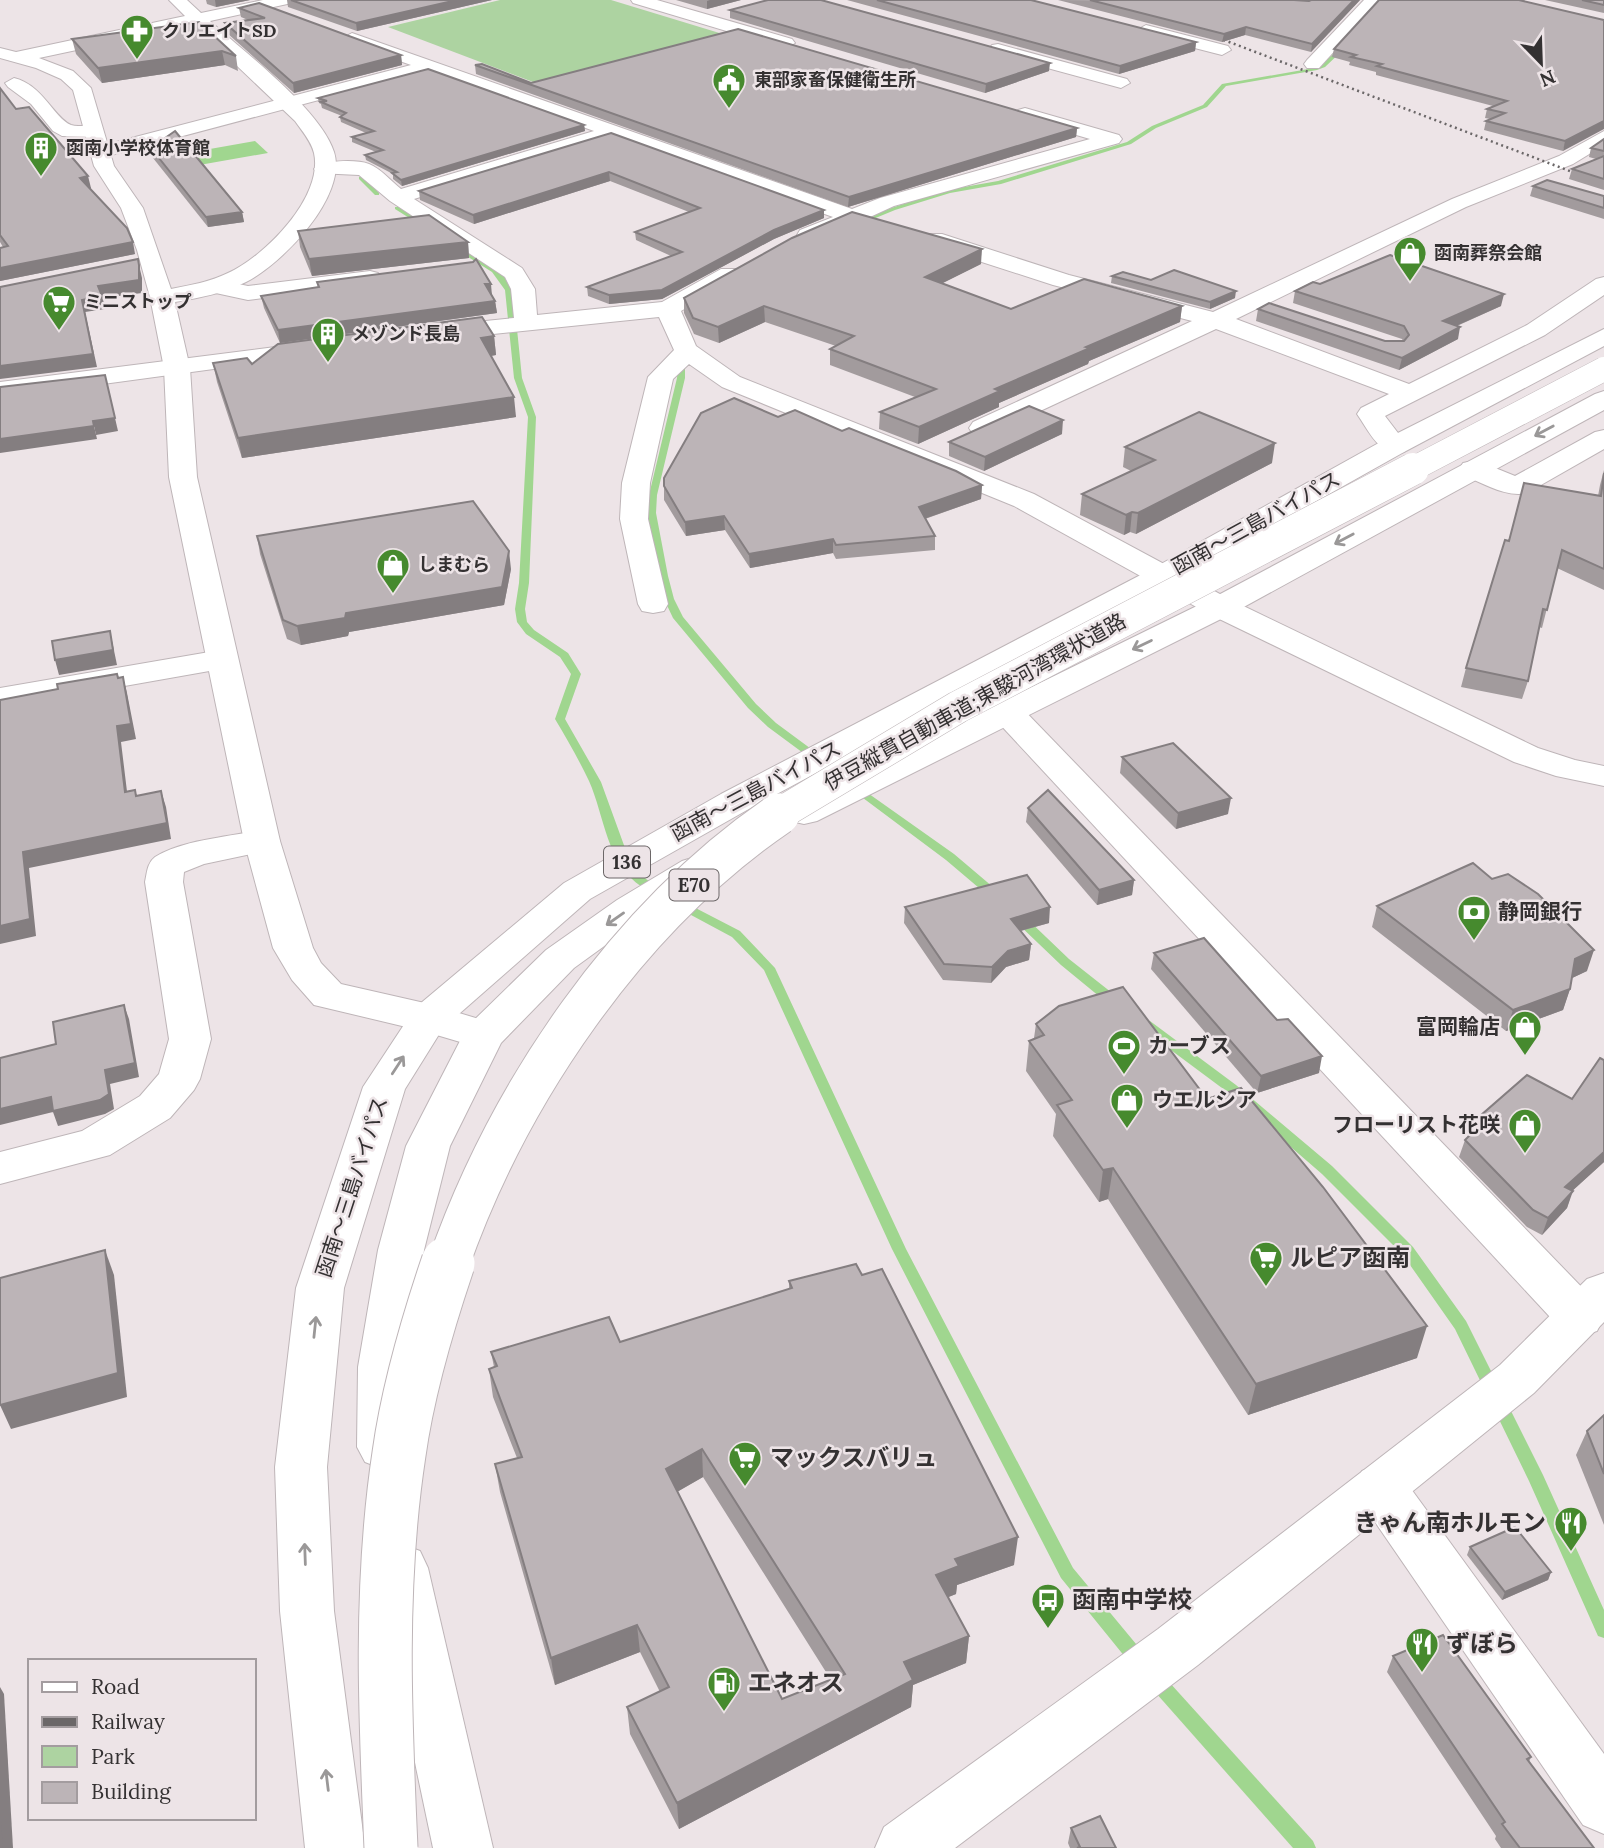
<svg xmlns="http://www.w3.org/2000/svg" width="1604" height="1848" viewBox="0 0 1604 1848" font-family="Lora,'Noto Sans JP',serif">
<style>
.green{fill:#add3a1}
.water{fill:#a0d68f}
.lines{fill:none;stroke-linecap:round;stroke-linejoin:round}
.stream{fill:#a0d68f;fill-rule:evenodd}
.minor-casing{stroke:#beb5b8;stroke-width:2}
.tertiary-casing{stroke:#beb5b8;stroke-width:2}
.trunk-casing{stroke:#beb5b8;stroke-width:2}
.minor{fill:#fff;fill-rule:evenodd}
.tertiary{fill:#fff;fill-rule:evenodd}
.trunk{fill:#fff;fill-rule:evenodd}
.rail{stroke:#6b6768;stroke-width:2.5;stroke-dasharray:2 3.5;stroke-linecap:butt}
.motorway-bridge-far3-casing{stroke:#beb5b8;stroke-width:25;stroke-linecap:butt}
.motorway-bridge-far2-casing{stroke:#beb5b8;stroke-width:33;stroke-linecap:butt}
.motorway-bridge-far1-casing{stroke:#beb5b8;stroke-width:43;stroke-linecap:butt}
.motorway-bridge-casing{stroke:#beb5b8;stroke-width:55;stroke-linecap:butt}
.motorway-bridge-far3{stroke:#fff;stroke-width:24}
.motorway-bridge-far2{stroke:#fff;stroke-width:32}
.motorway-bridge-far1{stroke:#fff;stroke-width:41}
.motorway-bridge{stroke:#fff;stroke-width:53}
.wall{fill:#a29b9d;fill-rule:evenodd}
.shaded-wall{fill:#847e80}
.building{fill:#bcb4b7;stroke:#847e80;stroke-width:2;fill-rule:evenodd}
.oneway{stroke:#9a9898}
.labels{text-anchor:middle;stroke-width:5;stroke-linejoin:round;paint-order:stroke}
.far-poi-label{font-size:18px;font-weight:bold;fill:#343132;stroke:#ede4e7;text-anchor:start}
.shield{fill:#ede4e7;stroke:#6c6768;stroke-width:2}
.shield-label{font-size:19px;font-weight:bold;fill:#343132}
.street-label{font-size:21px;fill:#343132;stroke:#ede4e7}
.poi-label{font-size:21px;font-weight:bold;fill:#343132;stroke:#ede4e7;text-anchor:start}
.near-poi-label{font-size:24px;font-weight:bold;fill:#343132;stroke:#ede4e7;text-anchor:start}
</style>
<rect width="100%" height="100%" fill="#ede4e7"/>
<polygon class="green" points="500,0 611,0 726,35 541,85 388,27"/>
<polygon class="water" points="255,141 268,153 188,167 176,155"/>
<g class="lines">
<g class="stream">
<polygon points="1343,45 1345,48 1325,67 1317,70 1226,86 1207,107 1156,128 1131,144 1001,184 950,193 895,210 861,224 856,223 891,208 947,190 998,181 1127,142 1152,126 1203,105 1222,84 1314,68 1321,65"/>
<polygon points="359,177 363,177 379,193 379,195 375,195 359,179"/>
<polygon points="395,207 399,207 427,225 422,226 395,209"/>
<path d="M457 244 498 268 513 290 522 378 536 417 529 583 525 609 527 622 534 630 568 653 581 674 565 719 601 782 629 859 646 879 663 891 661 894C653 895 649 891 642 887 606 863 605 817 589 781 579 760 567 739 555 719L571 674 560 657 526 634 517 622 515 609 519 583 528 417 514 378 505 290 492 272 454 248 453 246Z"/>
<polygon points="678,365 685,367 685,378 657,495 656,513 668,576 674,599 683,617 756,704 776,723 822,757 823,759 822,761 814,761 768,727 748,708 673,618 664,599 658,576 646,513 649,495 677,378"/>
<polygon points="855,784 954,854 1000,893 1002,896 1000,899 992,899 946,860 851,789 849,787 851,785"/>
<polygon points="682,901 740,931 775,968 906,1249 1073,1568 1146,1656 1149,1662 1146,1668 1140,1670 1134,1668 1061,1578 892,1249 764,970 732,937 678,908 676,905 678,902"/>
<polygon points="1019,914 1023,915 1069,959 1121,1000 1122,1003 1121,1006 1111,1006 1061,965 1015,921 1013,918"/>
<polygon points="1145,1020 1150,1021 1236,1085 1332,1166 1413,1247 1466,1321 1543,1475 1604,1610 1604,1638 1598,1636 1529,1481 1455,1329 1403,1255 1322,1174 1226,1091 1140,1027 1138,1024 1140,1021"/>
<polygon points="1154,1669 1160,1672 1313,1841 1316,1848 1293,1848 1148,1684 1145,1678 1148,1672"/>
</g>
<defs>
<g id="minor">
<polygon points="631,0 657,0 792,39 795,43 786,48 780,47 633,3"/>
<polygon points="1364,0 1381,0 1319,68 1307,68 1304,64 1307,60"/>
<polygon points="1146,25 1228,46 1231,50 1222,55 1140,34 1137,30"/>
<path d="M352 33 852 209 880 198 1090 139 1018 118 1015 114 1018 110 1025 108 1119 135 1122 139 1119 143 894 206 870 217 873 220 870 225 862 226 853 224 808 242 800 240 797 235 800 230 833 217 613 138 414 199 522 268 535 289 537 315 662 302 721 269H737L740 274 737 279 681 311 696 346 740 377 1034 494 1231 600 1538 748 1575 760 1604 766V786L1556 776 1514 762 1209 614 1014 506 722 387 689 364 673 379 650 483 648 519 668 604 664 611 653 613 642 611 638 604 620 519 622 483 648 377 674 350 659 317 436 340 427 338 424 333 427 328 436 326 514 318 511 289 505 277 390 201 359 175 317 173 314 169 317 165C330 161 356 159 369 164 380 168 391 181 401 189L594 131 428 71 100 158 93 156 90 152 93 148 411 65 346 42 343 38Z"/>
<polygon points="998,44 1127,79 1130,83 1121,88 992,53 989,49 992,45"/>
<path d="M14 78C43 85 54 118 71 125 82 129 94 120 103 131L93 137 62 136 53 131 31 104 8 87 5 83Z"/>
<path d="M1604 131V145L1573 164 1466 207 1236 319 1409 384 1527 325 1596 279 1604 277V295L1545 335 1385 416 1408 446 1404 452C1380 458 1369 431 1357 414L1361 408 1389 394 1216 329 991 434 982 436 973 434 969 428 973 422 1192 321 1053 285 926 244 923 239 926 234H942L1069 275 1213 312 1452 199 1559 156Z"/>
<polygon points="370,271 378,273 381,278 378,283 248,300 211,292 207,287 211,282 219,280 248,286"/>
<polygon points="314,342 323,344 326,349 323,354 0,398 0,382"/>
<path d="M1604 430V449L1527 493C1506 498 1483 483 1463 475L1459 469 1463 463 1473 461 1483 463 1515 476 1595 432Z"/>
<polygon points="221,650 232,653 237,660 232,667 0,708 0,688"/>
<polygon points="1007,702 1019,705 1597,1303 1604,1317 1597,1331 1580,1336 1563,1331 995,719 990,712 995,705"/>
<path d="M262 830 275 833 280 841 275 849 204 864 184 872 183 882 211 1039 200 1079 194 1090 170 1118 110 1155 0 1184V1152L82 1131 140 1096 159 1074 169 1039 145 882C147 873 147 863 155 857 181 840 232 836 262 830Z"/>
<polygon points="1380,1464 1398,1471 1604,1754 1604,1834 1583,1825 1362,1503 1354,1487 1362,1471"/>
</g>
<g id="tertiary">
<path d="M169 0H187L201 13 263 0H294L292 3 210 21C243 51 321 110 334 152 348 196 282 264 246 282 225 293 199 298 175 302L190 368 197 477 280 841 313 948 321 963 341 984 429 1004 499 1025 505 1035 499 1045 484 1049 423 1031 314 1005 292 980 273 948 244 841 169 477 164 368 150 297 137 250 121 208 94 166 73 90 61 79 36 68 0 58V48L16 52 185 16ZM194 25 295 121C302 131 311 141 314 153 324 197 264 257 228 273 210 282 190 285 171 289L143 208 114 166 91 88 73 71 39 58Z"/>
<polygon points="1604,1273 1604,1322 1534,1393 1198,1665 955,1848 875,1848 884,1827 1158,1629 1500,1365 1587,1279"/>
</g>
<g id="trunk">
<polygon points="1604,329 1604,346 1404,452 1174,581 747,810 590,899 443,1028 405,1089 344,1288 327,1467 334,1611 365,1848 305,1848 280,1611 275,1467 296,1288 363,1087 415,1008 564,883 721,794 1152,569 1384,440"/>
<polygon points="1604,391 1604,410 1231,614 817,821 804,824 791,821 786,813 791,805 1209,600 1595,394"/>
<polygon points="695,857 708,861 714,869 708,877 643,918 574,968 501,1043 450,1146 424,1250 408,1367 409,1447 401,1462 383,1469 365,1462 357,1447 358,1367 378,1250 406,1146 463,1035 469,1025 546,950 617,900 682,861"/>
<polygon points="401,1544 420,1551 428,1568 493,1848 433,1848 374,1568 382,1551"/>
</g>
</defs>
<use href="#minor" class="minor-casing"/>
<use href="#tertiary" class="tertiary-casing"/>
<use href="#trunk" class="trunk-casing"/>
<use href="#minor" class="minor"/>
<use href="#tertiary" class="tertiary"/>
<use href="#trunk" class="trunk"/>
<polyline class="rail" points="1208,34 1604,184"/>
<defs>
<polyline id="motorway-bridge-far3" points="1409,471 1604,369"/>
<polyline id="motorway-bridge-far2" points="776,816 958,707 1413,469"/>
<path id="motorway-bridge-far1" d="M448 1265C508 1093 627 918 779 814"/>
<path id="motorway-bridge" d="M391 1848C385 1717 379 1585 399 1454 408 1389 427 1325 448 1263"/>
</defs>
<use href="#motorway-bridge-far3" class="motorway-bridge-far3-casing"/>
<use href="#motorway-bridge-far2" class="motorway-bridge-far2-casing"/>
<use href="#motorway-bridge-far1" class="motorway-bridge-far1-casing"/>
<use href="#motorway-bridge" class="motorway-bridge-casing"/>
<use href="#motorway-bridge-far3" class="motorway-bridge-far3"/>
<use href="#motorway-bridge-far2" class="motorway-bridge-far2"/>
<use href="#motorway-bridge-far1" class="motorway-bridge-far1"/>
<use href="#motorway-bridge" class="motorway-bridge"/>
</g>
<g class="wall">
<polygon points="206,0 250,0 216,7 207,4"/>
<polygon points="287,0 492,0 357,31 288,7"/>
<polygon points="676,0 741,0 707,9"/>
<polygon points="847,0 1031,0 1196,42 1195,51 1119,74"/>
<polygon points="1058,0 1295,1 1360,0 1311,52 1245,35 1222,42"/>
<polygon points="1545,0 1604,0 1604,13"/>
<polygon points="239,8 401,55 402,65 294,93 227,33 225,23 248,20 241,17"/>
<polygon points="730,10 1049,71 985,93 730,18"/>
<polygon points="1604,20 1563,151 1484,130 1486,121 1490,119 1485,118 1487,109 1493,106 1376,75 1376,72 1349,65 1350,62 1332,57 1334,49"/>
<polygon points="199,22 236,56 238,71 225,65 102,83 76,54 72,39"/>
<polygon points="475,65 531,83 1077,128 1076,137 848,207 476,74"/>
<polygon points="0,88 16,109 91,188 90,188 135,254 0,281 0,248 3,247 0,242"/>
<polygon points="318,98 584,125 585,131 402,186 393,179 393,174 366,160 365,155 376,152 352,142 352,137 366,133 341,122 340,117 342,116 322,108 321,104 319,103"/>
<polygon points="611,133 824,210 824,218 774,239 662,299 609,304 588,296 587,287 671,256 636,240 635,232 689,212 610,181 474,224 420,200 419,191"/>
<polygon points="1604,139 1604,190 1569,179 1572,169 1596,159 1589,157 1591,148"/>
<polygon points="151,148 242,212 244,222 208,227 153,158"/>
<polygon points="1533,186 1604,196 1604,219 1530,196"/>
<polygon points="298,231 468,242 469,258 312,276 300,247"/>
<polygon points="981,264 942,283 1011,309 1182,306 1180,322 1089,361 1088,364 999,403 999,407 918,444 879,429 880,412 915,397 830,365 830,349 836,346 765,322 719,343 694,334 684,313 684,298"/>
<polygon points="1112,276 1151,280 1235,298 1210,309 1111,283"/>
<polygon points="317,282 492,295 495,301 497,313 280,343 264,308 261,296 318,288"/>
<polygon points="1320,284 1501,306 1457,326 1458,339 1399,370 1256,321 1258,309 1385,341 1403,341 1402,339 1293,303 1295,291"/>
<polygon points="494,336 496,355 491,356 516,417 242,458 217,382 213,363 252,364"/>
<polygon points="778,417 842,431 982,485 981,499 925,519 935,536 935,550 836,559 833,553 750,568 725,530 686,536 664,500 664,478"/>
<polygon points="1062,434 984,471 949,456 949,442"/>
<polygon points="1125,447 1272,463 1136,534 1130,532 1124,535 1080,515 1082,494 1131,471 1123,467"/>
<polygon points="1604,470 1604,590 1557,568 1542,628 1539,627 1528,681 1522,699 1461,687 1466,668 1509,541 1598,496 1600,485"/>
<polygon points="257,536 511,569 504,605 349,632 348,636 301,645 287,639 260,554"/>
<polygon points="1122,757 1228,814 1176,829 1120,773"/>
<polygon points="1028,808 1134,880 1132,895 1097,905 1026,822"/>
<polygon points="1377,906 1587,971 1572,978 1570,989 1563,1010 1506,1031 1372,927"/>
<polygon points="905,907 1049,923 1021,931 1031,944 1029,960 1006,967 991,983 943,980 904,923"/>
<polygon points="1154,953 1319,1073 1257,1093 1151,969"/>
<polygon points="1036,1024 1207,1099 1417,1358 1248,1415 1108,1199 1099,1202 1053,1136 1056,1114 1026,1071 1029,1041 1034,1038"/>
<polygon points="1604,1060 1604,1162 1572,1191 1567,1208 1542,1235 1527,1227 1459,1157 1465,1140 1467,1138 1472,1123 1572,1099"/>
<path d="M789 1281 1014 1565 957 1585 956 1594 948 1597 969 1636 966 1663 913 1685 911 1707 679 1829 630 1734 627 1707 660 1692 640 1652 555 1685 500 1492 495 1464 517 1458 493 1397 489 1369 494 1367 491 1352 620 1342 789 1289ZM703 1477 831 1680 782 1699 677 1492Z"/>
<polygon points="1604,1415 1604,1525 1576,1455 1587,1431"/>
<polygon points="1470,1547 1551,1572 1548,1580 1502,1600 1467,1555"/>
<polygon points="1393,1656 1531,1757 1529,1762 1594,1848 1501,1848 1495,1839 1496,1836 1387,1672"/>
<polygon points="1071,1828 1116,1848 1070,1848 1068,1843"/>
</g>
<g class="shaded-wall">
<polygon points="215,0 250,0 216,7"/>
<polygon points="457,0 492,0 357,31 356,23"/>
<polygon points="710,0 741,0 707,9 707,1"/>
<polygon points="1354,0 1360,0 1311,52 1312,44"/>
<polygon points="1246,27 1245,35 1222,42 1224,34"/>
<polygon points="1196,42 1195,51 1119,74 1120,66"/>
<polygon points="222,51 225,65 102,83 98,68"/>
<polygon points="401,55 402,65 294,93 293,83"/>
<polygon points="1050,63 1049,71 985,93 986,84"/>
<polygon points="1604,121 1604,129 1563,151 1565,141"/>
<polygon points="584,125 585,131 402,186 401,180"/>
<polygon points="1077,128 1076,137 848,207 849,197"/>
<polygon points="609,172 610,181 474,224 473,215"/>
<polygon points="88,176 91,188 83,189 80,178"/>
<polygon points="824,210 824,218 774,239 662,299 609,304 609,295"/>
<polygon points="242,212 244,222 208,227 206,217"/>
<polygon points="133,242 135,254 0,281 0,268"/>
<polygon points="468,242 469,258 312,276 309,259"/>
<polygon points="982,249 981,264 925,292 925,277"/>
<polygon points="139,265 142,278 142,293 103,298 105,309 85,312 97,367 0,379 0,366 98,286"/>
<polygon points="485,284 491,284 492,296"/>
<polygon points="1236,291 1235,298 1210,309 1210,302"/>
<polygon points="1504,294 1501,306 1440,333 1443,321"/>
<polygon points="495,301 497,313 280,343 278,330"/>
<polygon points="764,306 765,322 719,343 718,327"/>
<polygon points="1182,306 1180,322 1089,361 1088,364 999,403 999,407 918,444 919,427 995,389 1086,347"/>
<polygon points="1460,327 1458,339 1399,370 1402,358"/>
<polygon points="494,336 496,355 483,357 481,338"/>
<polygon points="105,375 118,431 96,435 93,421"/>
<polygon points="514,397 516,417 242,458 238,438"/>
<polygon points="1063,420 1062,434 984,471 985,457"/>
<polygon points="94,426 97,439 0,453 0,439"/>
<polygon points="1275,443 1272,463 1136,534 1138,513"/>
<polygon points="982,485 981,499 918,521 919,507"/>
<polygon points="1132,512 1130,532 1124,535 1126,515"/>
<polygon points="724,516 725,530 686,536 685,522"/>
<polygon points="833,539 833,553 750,568 749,554"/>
<polygon points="509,551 511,569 504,605 349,632 348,636 301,645 297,626"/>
<polygon points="110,631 117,665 59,675 55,660"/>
<polygon points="123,677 127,693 136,739 121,742 129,808 125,792 117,726"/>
<polygon points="161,791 166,807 171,839 29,868 36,936 0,944 0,926 23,852"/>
<polygon points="1231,798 1228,814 1176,829 1178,813"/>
<polygon points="1134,880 1132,895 1097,905 1099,890"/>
<polygon points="1050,907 1049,923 1009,934 1011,919"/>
<polygon points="1031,944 1029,960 1006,967 991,983 992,967 1008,951"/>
<polygon points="1594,950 1587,971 1568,980 1575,959"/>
<polygon points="1570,989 1563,1010 1506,1031 1513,1010"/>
<polygon points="124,1005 129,1019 139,1077 110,1084 114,1109 105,1114 58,1126 53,1112 0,1125 0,1109 105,1070"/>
<polygon points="1322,1056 1319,1073 1257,1093 1261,1076"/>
<polygon points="1604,1152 1604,1162 1559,1203 1565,1187"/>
<polygon points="1113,1168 1108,1199 1099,1202 1103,1170"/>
<polygon points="1573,1191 1567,1208 1542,1235 1548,1218"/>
<polygon points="105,1250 114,1275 127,1397 11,1429 0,1405"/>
<polygon points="1427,1326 1417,1358 1248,1415 1256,1384"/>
<polygon points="702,1449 703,1477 668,1497 666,1469"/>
<polygon points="1018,1537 1014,1565 957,1585 956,1594 934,1603 936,1575 955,1559"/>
<polygon points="1551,1572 1548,1580 1502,1600 1505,1592"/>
<polygon points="637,1625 640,1652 555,1685 551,1658"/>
<polygon points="969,1636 966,1663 913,1685 911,1707 679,1829 677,1803 904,1662"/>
<polygon points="0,1687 4,1694 13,1848 2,1848 0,1821"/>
</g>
<g class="building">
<polygon points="291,0 457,0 356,23"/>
<polygon points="768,0 821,0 1050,63 986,84 730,10"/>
<polygon points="877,0 1031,0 1196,42 1120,66"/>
<polygon points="1090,0 1294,0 1309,1 1311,0 1354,0 1312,44 1246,27 1224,34"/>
<polygon points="1379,0 1519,0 1604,20 1604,121 1565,141 1486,121 1505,113 1487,109 1507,101 1377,66 1382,64 1351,57 1356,55 1334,49"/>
<polygon points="1582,0 1604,0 1604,5"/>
<polygon points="259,3 401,55 293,83 225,23 265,18 239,8"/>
<polygon points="199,22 236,56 222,51 98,68 72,39"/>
<polygon points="738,29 1077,128 849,197 475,65 482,64 531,83"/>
<polygon points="428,69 584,125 401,180 392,173 397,172 365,155 383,150 352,137 374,131 340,117 346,113 321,102 327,101 318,98"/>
<polygon points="0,88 16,109 29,107 88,176 80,178 127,228 133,242 0,268 0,248 8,246 0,235"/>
<polygon points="175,131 242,212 206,217 151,148"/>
<polygon points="611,133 824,210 774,230 662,290 609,295 587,287 682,252 635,232 700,208 609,172 473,215 419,191"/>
<polygon points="1604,139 1604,151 1591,148"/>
<polygon points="1604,156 1604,179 1572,169"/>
<polygon points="1547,180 1604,196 1604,208 1533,186"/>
<polygon points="852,212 982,249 925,277 1011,309 1084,279 1182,306 1086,347 1090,348 995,389 1000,391 919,427 880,412 936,389 830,349 854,336 764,306 718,327 693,318 684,298 792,238"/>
<polygon points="429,215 468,242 309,259 298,231"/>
<polygon points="1390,255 1504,294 1443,321 1460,327 1402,358 1258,309 1269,303 1385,341 1404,341 1409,335 1404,326 1295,291 1313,282 1320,284"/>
<polygon points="138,259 139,265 139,280 98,286 102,296 82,300 93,354 0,366 0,287"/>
<polygon points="476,259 491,284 485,284 495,301 278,330 261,296 319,287 317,282 473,262"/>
<polygon points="1174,270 1236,291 1210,302 1112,276 1123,272 1151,280"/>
<polygon points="482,317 494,336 481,338 514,397 238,438 213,363 247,358 252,364 278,344"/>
<polygon points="105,375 115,418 93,421 94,426 0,439 0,387"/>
<polygon points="734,398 778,417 795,410 842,431 849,428 956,471 982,485 919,507 935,536 836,545 833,539 749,554 724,516 685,522 664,486 664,478 701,413"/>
<polygon points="1029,406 1063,420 985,457 949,442"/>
<polygon points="1199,412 1275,443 1138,513 1132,512 1126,515 1082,494 1155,460 1125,447"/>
<polygon points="1604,473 1604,569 1562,550 1547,610 1543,609 1528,681 1466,668 1505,540 1509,541 1524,483 1601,496"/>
<polygon points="473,501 509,551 502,587 346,613 345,618 297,626 283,620 257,536"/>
<polygon points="110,631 113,650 55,660 52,641"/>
<polygon points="117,674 118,678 123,677 131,724 117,726 125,792 135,790 136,796 161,791 167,823 23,852 30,919 0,926 0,700 58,689 57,684"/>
<polygon points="1173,743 1231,798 1178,813 1122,757"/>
<polygon points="1048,790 1134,880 1099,890 1028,808"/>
<polygon points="1473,863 1492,879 1508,874 1538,894 1594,950 1575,959 1570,989 1513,1010 1377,906"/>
<polygon points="1027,875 1050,907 1011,919 1031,944 1008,951 992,967 944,964 905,907"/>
<polygon points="1204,938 1277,1020 1288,1019 1322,1056 1261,1076 1154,953"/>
<polygon points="1123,987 1207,1099 1241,1088 1323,1187 1427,1326 1256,1384 1113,1168 1103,1170 1057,1105 1072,1100 1029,1041 1044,1035 1036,1024 1059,1006"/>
<polygon points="124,1005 135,1063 105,1070 109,1094 100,1100 53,1111 51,1097 0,1109 0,1058 56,1044 53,1022"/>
<polygon points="1600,1058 1604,1060 1604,1152 1565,1187 1573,1191 1548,1218 1533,1210 1465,1140 1478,1127 1472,1123 1527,1075 1572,1099"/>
<polygon points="105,1250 118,1373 0,1405 0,1278"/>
<path d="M856 1264 862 1275 882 1269 1018 1537 955 1559 959 1566 936 1575 969 1636 904 1662 913 1680 677 1803 627 1707 669 1687 637 1625 551 1658 495 1464 522 1457 489 1369 497 1366 491 1352 609 1317 620 1342 792 1288 789 1281ZM702 1449 845 1674 782 1699 666 1469Z"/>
<polygon points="1604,1415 1604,1474 1587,1431"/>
<polygon points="1515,1527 1551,1572 1505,1592 1470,1547"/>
<polygon points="1443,1635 1531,1757 1527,1759 1594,1848 1520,1848 1502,1824 1505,1822 1393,1656"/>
<polygon points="1100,1816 1116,1848 1077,1848 1080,1847 1071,1828"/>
<polygon points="0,1821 2,1848 0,1848"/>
</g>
<defs><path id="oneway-shaft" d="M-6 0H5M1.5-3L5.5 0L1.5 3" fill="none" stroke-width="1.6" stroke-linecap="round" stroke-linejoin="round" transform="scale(1.75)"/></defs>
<g class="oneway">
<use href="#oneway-shaft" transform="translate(1544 431) rotate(152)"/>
<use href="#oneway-shaft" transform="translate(1344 539) rotate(152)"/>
<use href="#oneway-shaft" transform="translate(1142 645) rotate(154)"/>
<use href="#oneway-shaft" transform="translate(615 919) rotate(145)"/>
<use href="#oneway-shaft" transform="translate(398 1065) rotate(-57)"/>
<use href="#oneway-shaft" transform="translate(315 1327) rotate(-84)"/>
<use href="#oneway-shaft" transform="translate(305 1554) rotate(-92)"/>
<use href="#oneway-shaft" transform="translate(327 1780) rotate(-97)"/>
</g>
<defs>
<symbol id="pharmacy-pin" viewBox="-11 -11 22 30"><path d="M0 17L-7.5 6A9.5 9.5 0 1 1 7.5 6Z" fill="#468a2e" stroke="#ede4e7"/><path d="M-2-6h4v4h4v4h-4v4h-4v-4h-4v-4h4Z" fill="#fff"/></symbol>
<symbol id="civic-pin" viewBox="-11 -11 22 30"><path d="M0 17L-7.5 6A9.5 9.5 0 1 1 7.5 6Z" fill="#468a2e" stroke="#ede4e7"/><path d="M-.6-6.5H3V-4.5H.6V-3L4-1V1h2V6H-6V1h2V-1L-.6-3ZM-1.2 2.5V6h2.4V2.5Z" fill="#fff"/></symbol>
<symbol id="building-pin" viewBox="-11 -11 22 30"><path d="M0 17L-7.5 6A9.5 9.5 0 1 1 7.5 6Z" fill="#468a2e" stroke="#ede4e7"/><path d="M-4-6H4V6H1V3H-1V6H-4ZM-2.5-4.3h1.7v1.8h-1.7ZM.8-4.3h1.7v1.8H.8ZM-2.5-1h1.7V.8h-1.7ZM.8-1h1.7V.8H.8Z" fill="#fff"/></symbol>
<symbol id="shop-pin" viewBox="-11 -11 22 30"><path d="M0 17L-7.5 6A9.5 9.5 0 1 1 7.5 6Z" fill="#468a2e" stroke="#ede4e7"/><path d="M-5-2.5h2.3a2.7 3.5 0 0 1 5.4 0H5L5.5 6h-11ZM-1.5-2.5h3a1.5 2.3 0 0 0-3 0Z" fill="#fff"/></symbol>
<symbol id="supermarket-pin" viewBox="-11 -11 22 30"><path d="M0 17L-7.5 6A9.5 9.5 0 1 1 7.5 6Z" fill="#468a2e" stroke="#ede4e7"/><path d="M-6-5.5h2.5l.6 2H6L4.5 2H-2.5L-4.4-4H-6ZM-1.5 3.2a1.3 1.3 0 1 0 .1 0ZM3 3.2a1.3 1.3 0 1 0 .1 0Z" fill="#fff"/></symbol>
<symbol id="bank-pin" viewBox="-11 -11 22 30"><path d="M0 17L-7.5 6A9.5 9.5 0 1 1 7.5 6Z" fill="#468a2e" stroke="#ede4e7"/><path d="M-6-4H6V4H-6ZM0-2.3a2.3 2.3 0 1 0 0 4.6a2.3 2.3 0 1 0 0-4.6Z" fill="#fff"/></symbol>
<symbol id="stadium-pin" viewBox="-11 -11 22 30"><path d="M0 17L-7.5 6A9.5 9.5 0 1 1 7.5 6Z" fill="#468a2e" stroke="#ede4e7"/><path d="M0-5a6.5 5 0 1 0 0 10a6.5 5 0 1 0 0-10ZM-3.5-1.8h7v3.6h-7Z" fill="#fff"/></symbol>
<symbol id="restaurant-pin" viewBox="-11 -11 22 30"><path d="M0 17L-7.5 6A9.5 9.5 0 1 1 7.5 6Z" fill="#468a2e" stroke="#ede4e7"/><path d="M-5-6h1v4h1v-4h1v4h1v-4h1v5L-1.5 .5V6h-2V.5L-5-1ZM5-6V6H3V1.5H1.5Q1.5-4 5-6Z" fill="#fff"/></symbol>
<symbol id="bus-pin" viewBox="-11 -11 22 30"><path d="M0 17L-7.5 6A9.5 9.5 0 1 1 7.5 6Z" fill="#468a2e" stroke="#ede4e7"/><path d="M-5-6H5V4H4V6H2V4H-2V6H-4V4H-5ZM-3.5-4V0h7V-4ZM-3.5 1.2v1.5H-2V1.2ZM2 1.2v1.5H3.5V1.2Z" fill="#fff"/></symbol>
<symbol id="fuel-pin" viewBox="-11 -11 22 30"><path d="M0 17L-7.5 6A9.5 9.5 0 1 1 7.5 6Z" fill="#468a2e" stroke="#ede4e7"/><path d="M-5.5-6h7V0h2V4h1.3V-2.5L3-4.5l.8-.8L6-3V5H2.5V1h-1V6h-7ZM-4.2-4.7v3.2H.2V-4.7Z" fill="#fff"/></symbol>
</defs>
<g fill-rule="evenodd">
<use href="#pharmacy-pin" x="118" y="12" width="38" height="52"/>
<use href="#civic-pin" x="710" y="61" width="38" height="52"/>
<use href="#building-pin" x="22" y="129" width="38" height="52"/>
<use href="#shop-pin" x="1391" y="234" width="38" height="52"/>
<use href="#supermarket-pin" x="40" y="283" width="38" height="52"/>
<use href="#building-pin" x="309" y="315" width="38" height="52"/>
<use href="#shop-pin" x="374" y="546" width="38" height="52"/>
<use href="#bank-pin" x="1455" y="893" width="38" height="52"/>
<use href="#shop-pin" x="1506" y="1008" width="38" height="52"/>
<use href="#stadium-pin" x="1105" y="1027" width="38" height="52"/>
<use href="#shop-pin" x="1108" y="1081" width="38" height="52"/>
<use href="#shop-pin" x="1506" y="1106" width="38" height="52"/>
<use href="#supermarket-pin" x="1247" y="1239" width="38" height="52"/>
<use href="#supermarket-pin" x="726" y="1439" width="38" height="52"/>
<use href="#restaurant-pin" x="1552" y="1504" width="38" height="52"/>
<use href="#bus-pin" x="1029" y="1581" width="38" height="52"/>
<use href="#restaurant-pin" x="1403" y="1625" width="38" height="52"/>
<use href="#fuel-pin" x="705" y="1664" width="38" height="52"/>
</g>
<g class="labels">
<g class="far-poi-label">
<text x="162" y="37">クリエイトSD</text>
<text x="754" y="86">東部家畜保健衛生所</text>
<text x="66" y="154">函南小学校体育館</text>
<text x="1434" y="259">函南葬祭会館</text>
<text x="84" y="308">ミニストップ</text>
<text x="352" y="340">メゾンド長島</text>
<text x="418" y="571">しまむら</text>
</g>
<g class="shield">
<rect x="604" y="846.5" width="46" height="31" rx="5"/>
<rect x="669.5" y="869.5" width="49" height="31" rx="5"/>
</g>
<g class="shield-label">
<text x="627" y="869">136</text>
<text x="694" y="892">E70</text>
</g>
<g class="street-label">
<text transform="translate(1256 523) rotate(-29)" y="7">函南～三島バイパス</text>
<text transform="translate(975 702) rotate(-29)" y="7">伊豆縦貫自動車道;東駿河湾環状道路</text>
<text transform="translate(756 791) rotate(-28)" y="7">函南～三島バイパス</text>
<text transform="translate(352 1187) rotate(-72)" y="7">函南～三島バイパス</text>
</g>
<g class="poi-label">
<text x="1498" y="919">静岡銀行</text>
<text x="1500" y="1034" text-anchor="end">富岡輪店</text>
<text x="1148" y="1053">カーブス</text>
<text x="1152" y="1107">ウエルシア</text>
<text x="1500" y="1132" text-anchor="end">フローリスト花咲</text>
</g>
<g class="near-poi-label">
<text x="1290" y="1266">ルピア函南</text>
<text x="770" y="1466">マックスバリュ</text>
<text x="1546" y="1531" text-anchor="end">きゃん南ホルモン</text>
<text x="1072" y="1608">函南中学校</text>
<text x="1446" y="1652">ずぼら</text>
<text x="748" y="1691">エネオス</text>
</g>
</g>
<rect x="28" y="1659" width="228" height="161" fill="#ede4e7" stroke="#a39c9f" stroke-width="2"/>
<rect x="42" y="1682" width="35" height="10" fill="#ffffff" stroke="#a39c9f" stroke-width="2"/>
<text x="91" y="1694" font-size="21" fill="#343132">Road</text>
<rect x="42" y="1717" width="35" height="10" fill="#6b6768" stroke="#a39c9f" stroke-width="2"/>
<text x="91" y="1729" font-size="21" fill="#343132">Railway</text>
<rect x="42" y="1746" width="35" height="21" fill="#add3a1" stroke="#a39c9f" stroke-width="2"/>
<text x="91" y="1764" font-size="21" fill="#343132">Park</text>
<rect x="42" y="1782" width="35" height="21" fill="#bcb4b7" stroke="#a39c9f" stroke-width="2"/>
<text x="91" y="1799" font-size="21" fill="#343132">Building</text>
<g transform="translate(1541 63) rotate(157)" stroke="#ede4e7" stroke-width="5" paint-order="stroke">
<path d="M0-5L12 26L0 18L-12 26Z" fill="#343132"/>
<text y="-10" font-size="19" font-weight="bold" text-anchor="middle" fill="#343132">N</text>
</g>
</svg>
